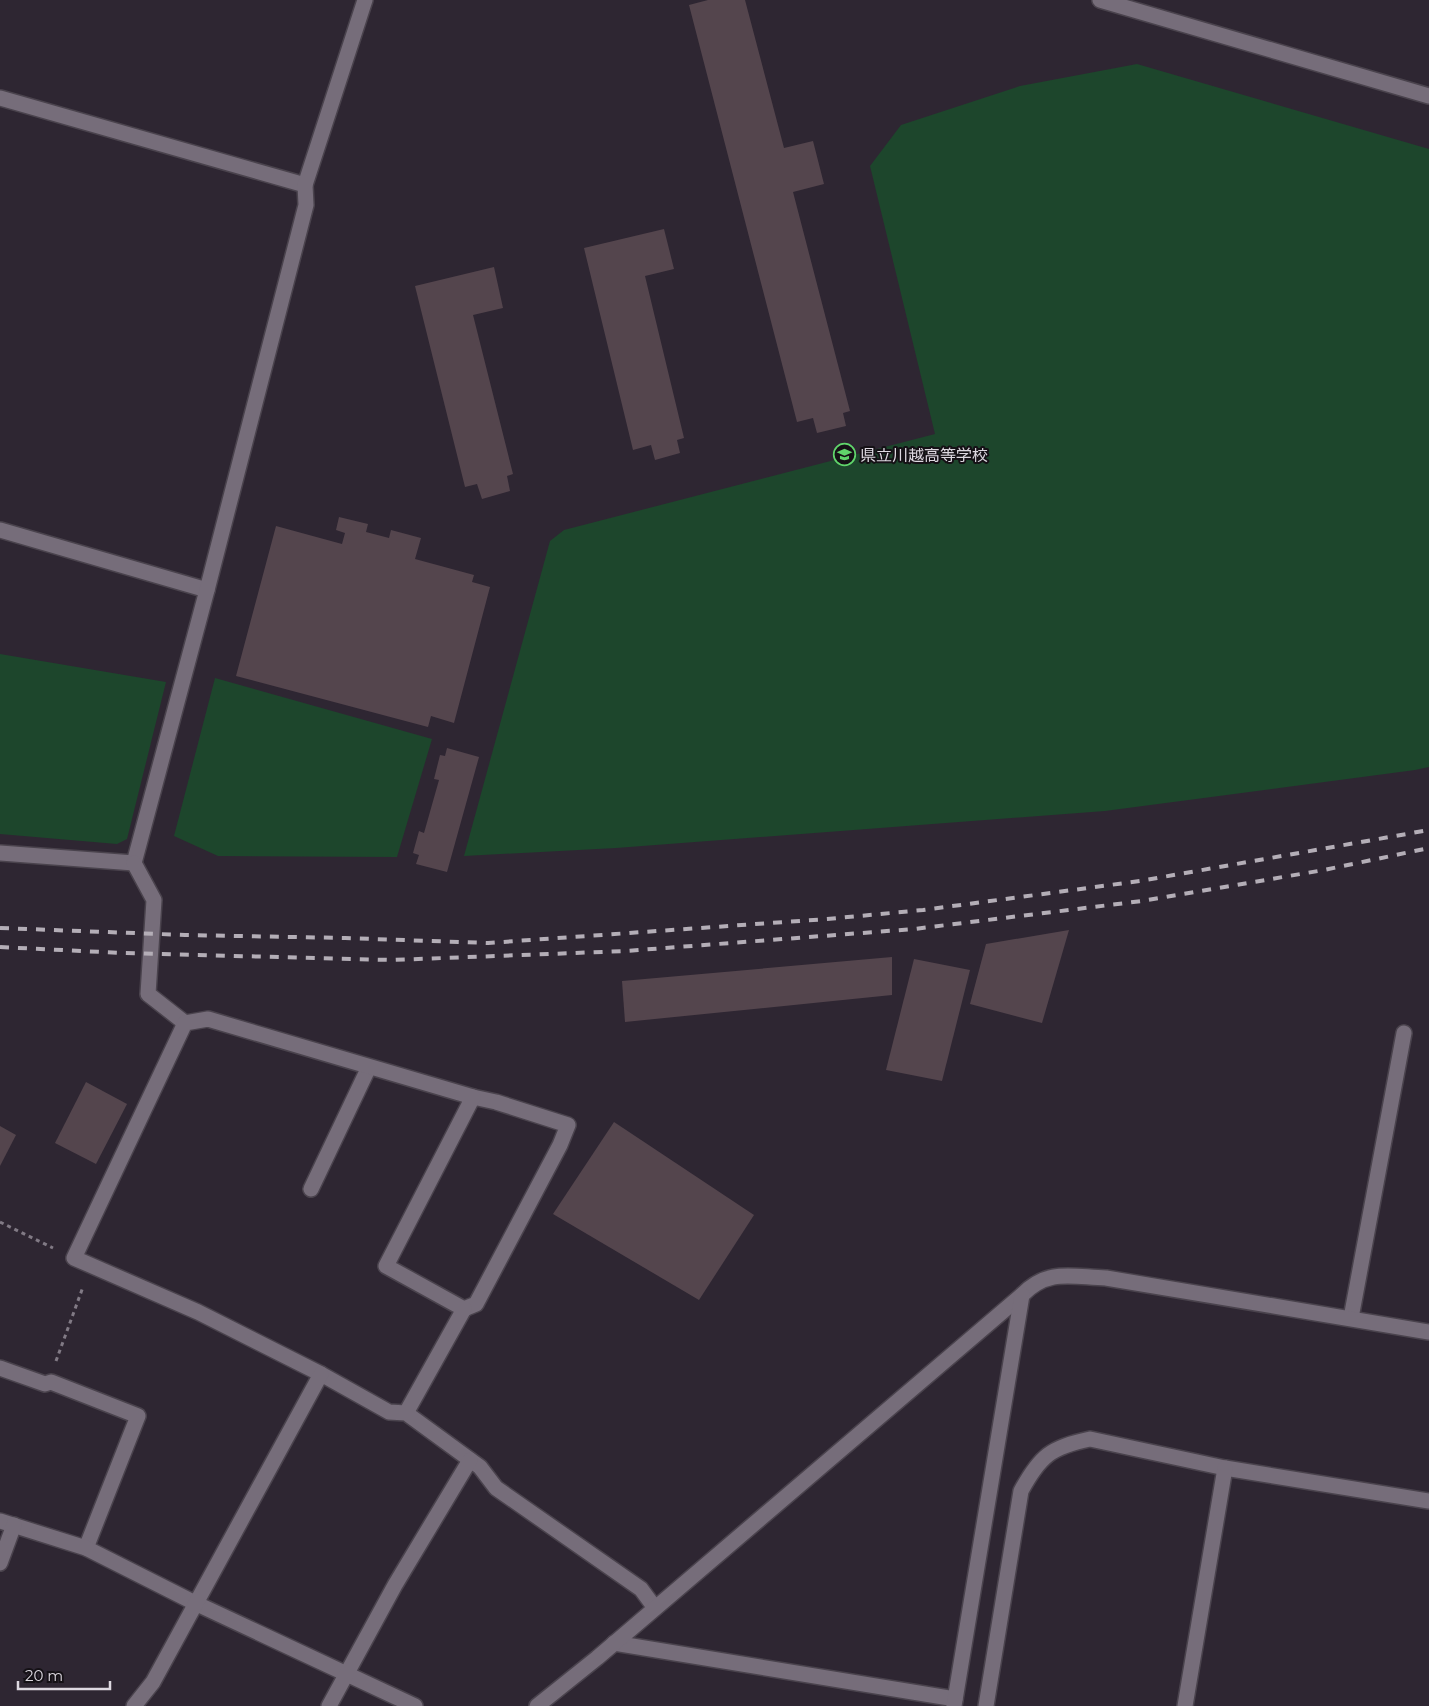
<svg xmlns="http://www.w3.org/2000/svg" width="1429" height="1706" viewBox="0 0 1429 1706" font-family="Montserrat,'Noto Sans JP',sans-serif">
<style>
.green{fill:#1d462c}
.building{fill:#54454d}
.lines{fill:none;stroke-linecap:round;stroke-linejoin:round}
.minor-casing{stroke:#4a434d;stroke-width:18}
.path{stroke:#817a85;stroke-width:3;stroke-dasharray:4 4;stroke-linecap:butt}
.minor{stroke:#766d7a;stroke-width:15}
.rail{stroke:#b4aeb7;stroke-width:4;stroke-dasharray:9 9;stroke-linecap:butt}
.labels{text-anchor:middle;stroke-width:4;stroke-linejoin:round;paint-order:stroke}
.poi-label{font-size:16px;fill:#ddd8e0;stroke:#151116;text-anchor:start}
</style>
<rect width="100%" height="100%" fill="#2e2632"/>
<g class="green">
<polygon points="1137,64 1429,149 1429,767 1415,770 1105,811 616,848 464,856 550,541 564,530 935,434 870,166 901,125 1020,86"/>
<polygon points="0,654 166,682 127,839 117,844 0,834"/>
<polygon points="215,678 432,739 397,857 218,856 174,836"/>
</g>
<g class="building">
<polygon points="708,0 745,0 784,148 813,141 824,184 793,192 850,411 843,413 846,426 817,433 813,418 797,422 689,5"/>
<polygon points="664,229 674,269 645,276 684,438 677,440 680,453 655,460 651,445 633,450 584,248"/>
<polygon points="494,267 503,308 473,315 513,474 507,476 510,491 482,499 477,484 465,487 415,286"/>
<polygon points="339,517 368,524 366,532 389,538 391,530 421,538 415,559 474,575 472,582 490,587 454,723 431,716 428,727 236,676 276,526 342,544 345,533 336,530"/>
<polygon points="447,748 479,757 447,872 416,864 419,855 413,853 419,831 424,833 439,780 434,779 440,755 445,756"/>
<polygon points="1069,930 1042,1023 970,1004 986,944"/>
<polygon points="892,957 892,995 625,1022 622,981"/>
<polygon points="914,959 970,970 942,1081 886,1070"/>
<polygon points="86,1082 127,1104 96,1164 55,1143"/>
<polygon points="614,1122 754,1215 699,1300 553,1214"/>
<polygon points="0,1126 16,1135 0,1166"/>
</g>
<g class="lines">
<defs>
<g id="minor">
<polyline points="1100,0 1429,96"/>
<polyline points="0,98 305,185"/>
<polyline points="0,530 207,590"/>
<polyline points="0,853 134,863 207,590 306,205 305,185 365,0"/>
<polyline points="134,863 154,900 148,994 185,1023"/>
<polyline points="311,1189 369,1067"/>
<polyline points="464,1309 476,1304 560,1145 568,1125 496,1102 473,1097"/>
<polyline points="1351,1318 1404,1033"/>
<polyline points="0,1368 45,1384 51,1382 138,1416 86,1548"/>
<polyline points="406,1413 389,1412 321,1374 198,1312 74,1258 185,1023 208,1019 473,1097 386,1266 464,1309 406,1413 480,1467 496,1488 641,1589 655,1608"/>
<polyline points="0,1521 86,1548 195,1603 415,1706"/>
<polyline points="0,1563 14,1525"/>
<polyline points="614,1643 955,1699"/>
<polyline points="134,1706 153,1682 321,1374"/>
<polyline points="329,1706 395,1585 470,1460"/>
<path d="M537 1706 597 1658 1022 1295C1048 1268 1072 1277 1106 1278L1429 1332"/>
<polyline points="954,1706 1022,1295"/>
<path d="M986 1706 1021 1491C1040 1456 1051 1447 1090 1439L1225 1468 1429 1501"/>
<polyline points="1185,1706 1225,1468"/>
</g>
</defs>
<use href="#minor" class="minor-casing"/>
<g class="path">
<polyline points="0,1222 53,1248"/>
<polyline points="56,1361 83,1287"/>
</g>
<use href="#minor" class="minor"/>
<g class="rail">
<polyline points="0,928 185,935 345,938 488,943 827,919 923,910 1140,881 1429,830"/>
<polyline points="0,947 122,953 392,960 626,951 914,929 1142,901 1324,870 1429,848"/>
</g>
</g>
<defs>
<symbol id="school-ring" viewBox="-11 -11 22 22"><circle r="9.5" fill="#151116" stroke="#60d56b" stroke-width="1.5"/><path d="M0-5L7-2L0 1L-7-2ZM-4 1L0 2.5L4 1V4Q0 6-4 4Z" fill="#60d56b"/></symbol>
</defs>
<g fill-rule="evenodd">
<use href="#school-ring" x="832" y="442" width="25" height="25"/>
</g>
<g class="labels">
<g class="poi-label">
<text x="860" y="461">県立川越高等学校</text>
</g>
</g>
<path d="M18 1681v8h92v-8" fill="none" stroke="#ddd8e0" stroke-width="2.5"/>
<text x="25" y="1681" font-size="15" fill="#ddd8e0" stroke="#151116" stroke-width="4" paint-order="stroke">20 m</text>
</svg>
